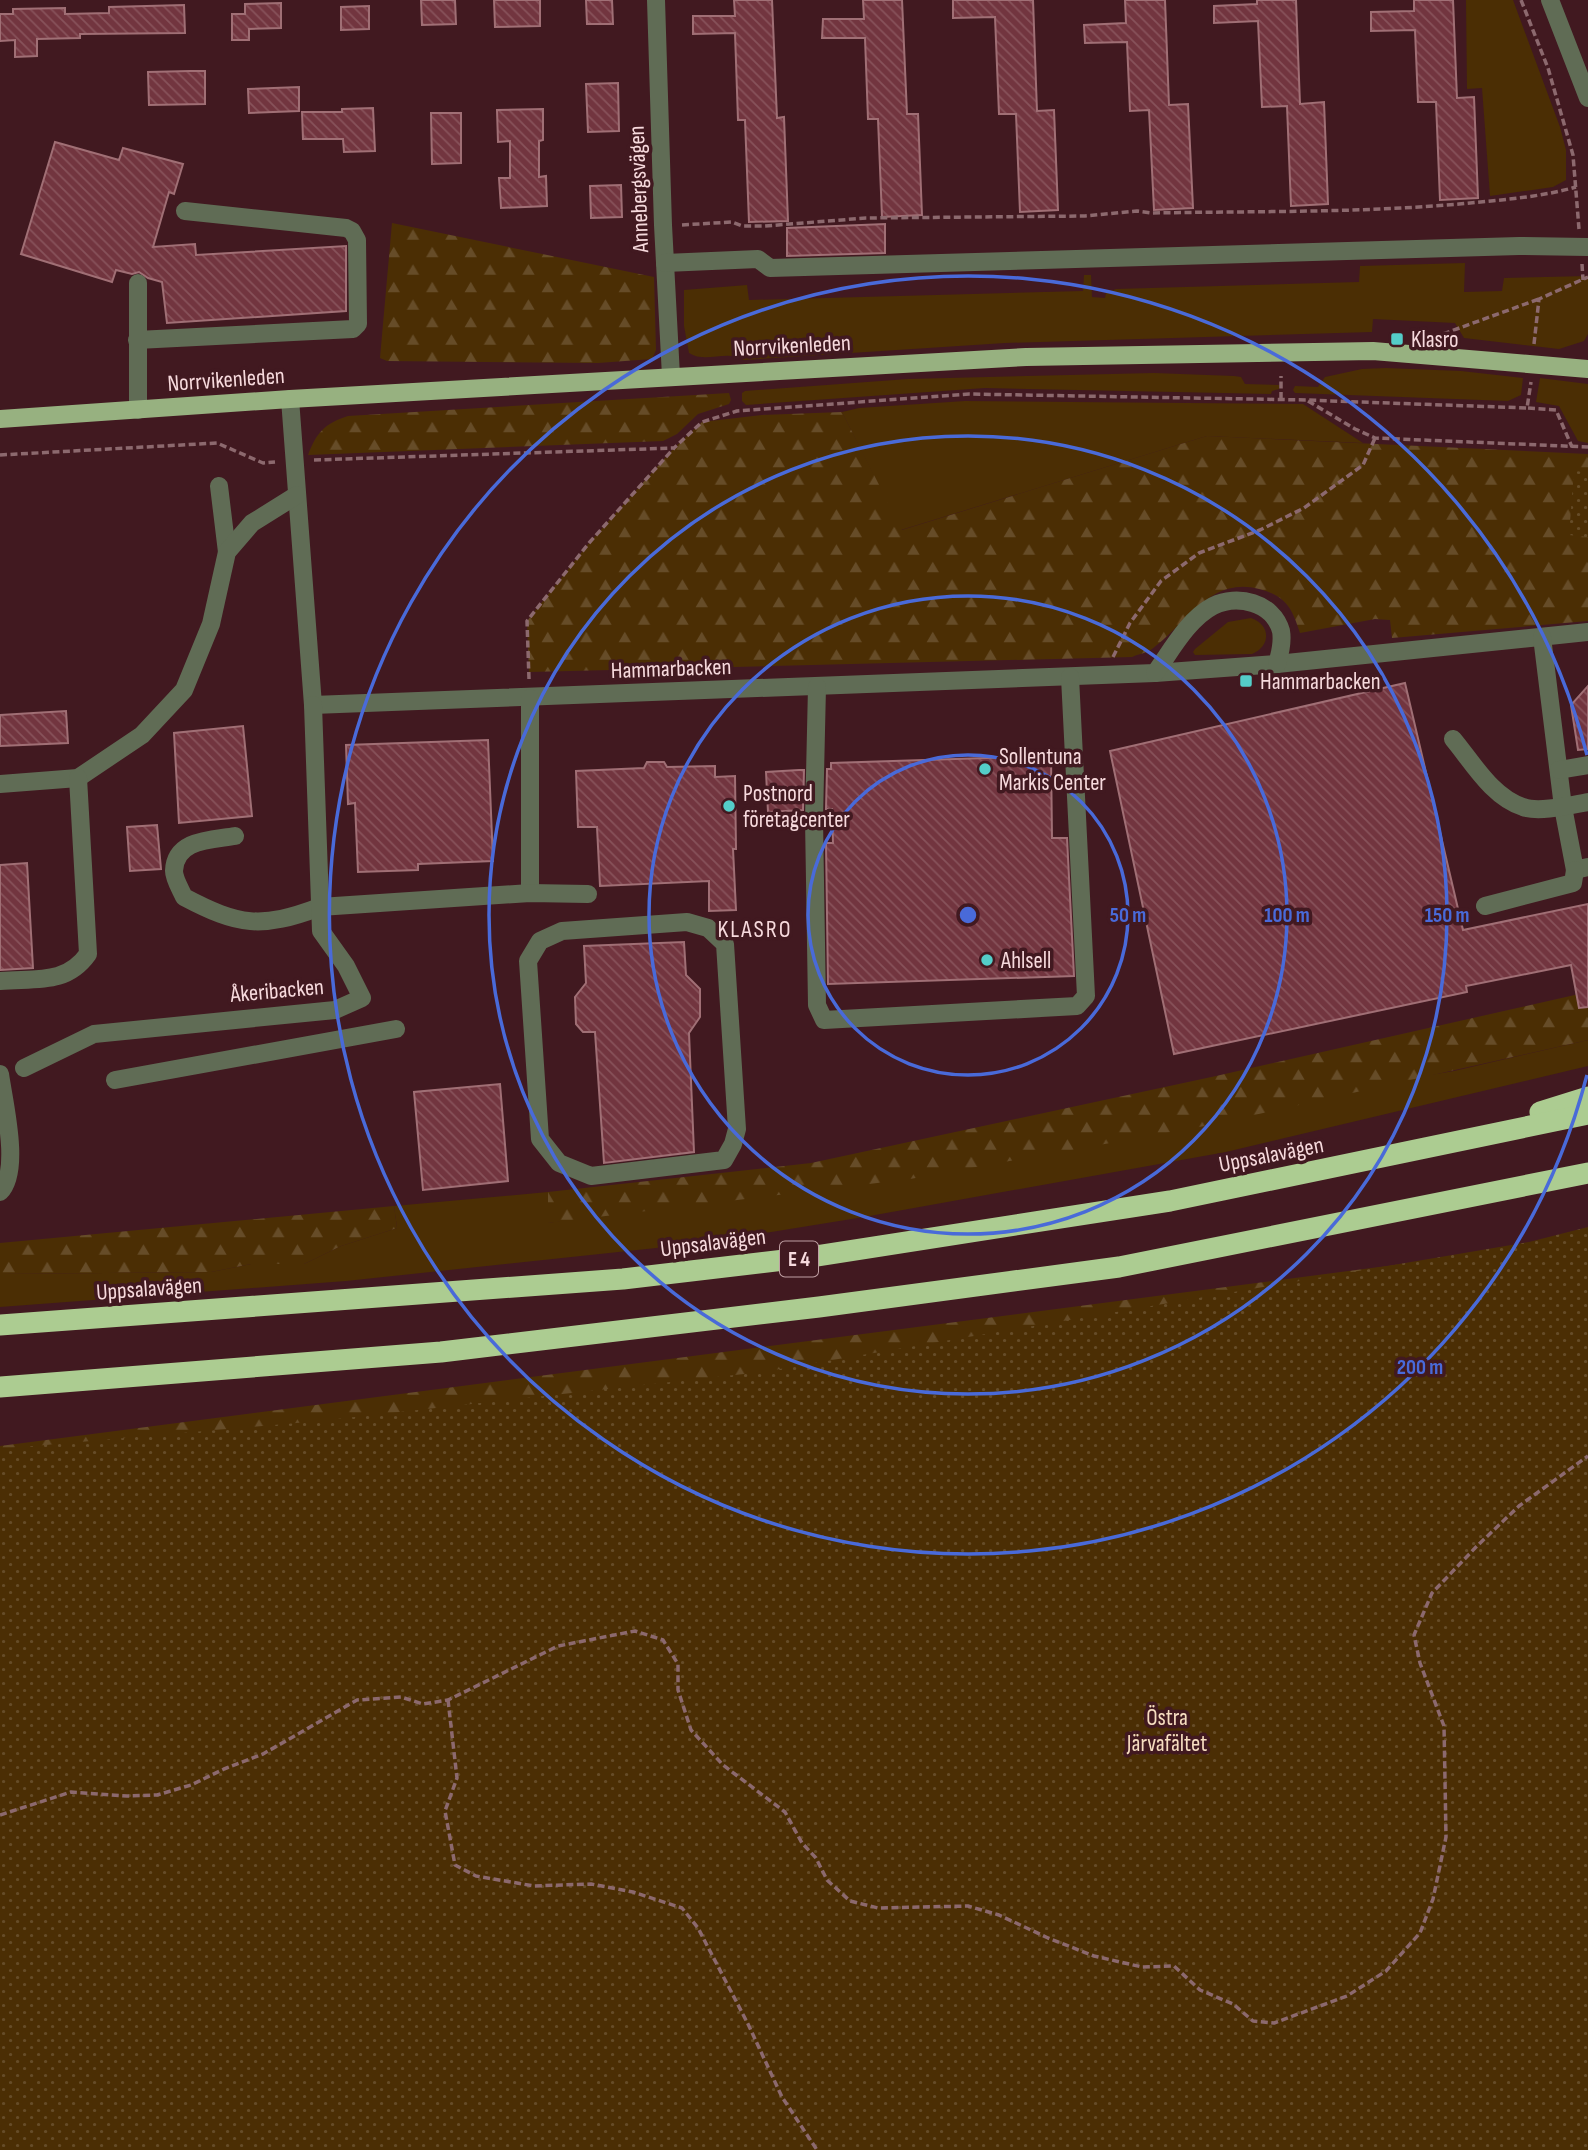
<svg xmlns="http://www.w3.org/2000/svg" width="1588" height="2150" viewBox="0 0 1588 2150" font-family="'Sofia Sans Condensed',sans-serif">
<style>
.green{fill:#4b2e04}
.forest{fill:url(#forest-firs)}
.park{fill:url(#park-dots)}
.building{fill:url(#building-back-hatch);stroke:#a06f75;stroke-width:2}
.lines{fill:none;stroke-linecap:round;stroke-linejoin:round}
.path{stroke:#8c696e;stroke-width:3.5;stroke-dasharray:7 3.5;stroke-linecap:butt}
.minor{stroke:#606c55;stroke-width:18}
.major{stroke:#97b180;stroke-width:18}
.highway{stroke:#accc91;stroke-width:21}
.ring{fill:none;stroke:#496ad9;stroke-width:3.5}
.poi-dot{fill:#54cdc8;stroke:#411920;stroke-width:2.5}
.labels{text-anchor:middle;stroke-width:7;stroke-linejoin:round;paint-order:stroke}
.shield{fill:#411920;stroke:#c0a0a4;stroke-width:2}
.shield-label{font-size:21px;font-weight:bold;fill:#f7dadd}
.street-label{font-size:23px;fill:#f7dadd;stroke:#411920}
.poi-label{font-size:23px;fill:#f7dadd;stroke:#411920;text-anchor:start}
.park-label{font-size:23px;fill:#f7dec1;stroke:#411920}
.neighbourhood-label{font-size:24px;letter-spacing:2px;fill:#f7dadd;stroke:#411920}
.centre{fill:#496ad9;stroke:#411920;stroke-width:3.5}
.ring-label{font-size:21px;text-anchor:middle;font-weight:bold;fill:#496ad9;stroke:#411920;stroke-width:7;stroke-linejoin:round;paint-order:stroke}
</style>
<defs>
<pattern id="forest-firs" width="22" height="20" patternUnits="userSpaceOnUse" patternTransform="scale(1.75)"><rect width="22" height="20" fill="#4b2e04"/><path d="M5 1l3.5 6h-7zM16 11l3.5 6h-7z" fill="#664c28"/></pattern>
<pattern id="park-dots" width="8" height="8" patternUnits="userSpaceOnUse" patternTransform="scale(1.75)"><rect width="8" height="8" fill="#4b2e04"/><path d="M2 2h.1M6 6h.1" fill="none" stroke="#664c28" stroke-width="1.8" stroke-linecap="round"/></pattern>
<pattern id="building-back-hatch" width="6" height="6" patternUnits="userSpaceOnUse" patternTransform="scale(1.75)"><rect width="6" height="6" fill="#72353f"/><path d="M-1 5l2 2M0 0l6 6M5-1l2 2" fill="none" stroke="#87525a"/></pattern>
</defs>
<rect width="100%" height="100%" fill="#411920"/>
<g class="green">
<polygon points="1466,0 1513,0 1560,127 1566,150 1566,180 1553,187 1490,196 1482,88 1467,89"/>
<path d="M1465 263 1464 292 1502 291 1504 278 1588 276V334L1584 341 1559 349 1464 338 1455 323 1373 319 1372 332 1005 343 744 360C727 349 706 364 689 353L684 326V290L747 285 749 300 1083 291 1084 275H1091L1092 297 1105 298 1106 293 1116 289 1359 282 1360 266Z"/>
<polygon points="1386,368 1461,371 1523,378 1521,395 1508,401 1295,393 1293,390 1295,386 1318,387 1325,377 1362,369"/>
<polygon points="1154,373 1234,376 1241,377 1245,384 1279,385 1279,389 1272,391 1271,394 985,388 746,405 742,401 742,393 745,391 908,379"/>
<polygon points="1540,378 1588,384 1588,443 1578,441 1559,406 1536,402"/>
<polygon points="965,401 1303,404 1363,443 1207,436 901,530 842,412 859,408"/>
<path d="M1251 618C1271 625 1271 646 1252 654L1195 655 1193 652 1195 649 1228 622Z"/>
<polygon points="1588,1040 1588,1066 1226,1152 864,1217 703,1243 346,1281 0,1307 0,1274 211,1272 251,1264 304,1264 341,1246 397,1228 394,1206 548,1192 548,1223 1454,1071"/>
</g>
<g class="forest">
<polygon points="392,223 654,277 656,350 652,359 598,363 387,361 380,358"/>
<path d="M729 393 731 400 729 404 698 414 677 434 663 441 308 455C317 432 324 424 348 416Z"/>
<path d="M842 412 902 530 1207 436 1588 454V621L1392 638 1390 620 1375 619 1300 633C1292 608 1286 596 1259 589 1210 576 1186 624 1152 649 1147 653 1138 654 1132 657L529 672 527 621 589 543 674 448 702 422 762 415Z"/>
<polygon points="1588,992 1588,1040 1210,1125 910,1179 548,1223 548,1192 811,1163 1216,1076"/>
<polygon points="394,1206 397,1228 341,1246 304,1264 251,1264 211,1272 0,1274 0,1243"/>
<polygon points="1541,1246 0,1560 0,1446"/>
</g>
<g class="park">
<polygon points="1574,471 1588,472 1588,537 1569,535"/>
<polygon points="1588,1227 1588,2150 0,2150 0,1449 319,1421 762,1372 1529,1242"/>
</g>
<g class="building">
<polygon points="421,0 455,0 456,24 422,25"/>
<polygon points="494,0 540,0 540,26 495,27"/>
<polygon points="586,0 612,0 613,24 587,24"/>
<polygon points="734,0 772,0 777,118 784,117 788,221 749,222 745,120 738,120 735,33 693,34 693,16 735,16"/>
<polygon points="863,0 902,0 907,114 918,114 922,215 882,217 878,119 868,119 865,38 822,38 823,19 864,19"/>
<polygon points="953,0 1033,0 1037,111 1054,110 1058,210 1020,212 1016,114 999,114 995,17 953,18"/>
<polygon points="1125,0 1165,0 1169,105 1188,104 1193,208 1154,210 1149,110 1130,111 1127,42 1085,43 1084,25 1126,23"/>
<polygon points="1257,0 1296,0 1300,104 1324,102 1328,204 1291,206 1287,106 1262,107 1258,21 1214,23 1214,6 1257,4"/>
<polygon points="1414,0 1453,0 1457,98 1474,97 1478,198 1440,200 1436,102 1418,102 1415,30 1371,31 1371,12 1414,11"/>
<polygon points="281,3 281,28 249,29 249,40 232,40 232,14 245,14 245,4"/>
<polygon points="184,5 185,33 80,34 80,38 37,39 37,56 15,57 15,40 0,41 0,14 13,14 13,9 65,8 65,14 109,13 109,7"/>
<polygon points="369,6 369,29 341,30 341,7"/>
<polygon points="190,71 205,71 205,104 149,105 148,72"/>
<polygon points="618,83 619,131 588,132 586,84"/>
<polygon points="299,87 299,111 249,113 248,89"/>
<polygon points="373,108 375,151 344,152 343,139 303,139 302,112 342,112 342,109"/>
<polygon points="543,109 543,140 539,141 539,177 546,176 547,206 501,208 499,178 510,178 510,141 498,142 497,110"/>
<polygon points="431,113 461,113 461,163 432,164"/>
<polygon points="55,142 119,160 123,148 183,164 174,194 169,192 153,247 195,244 196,255 346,246 346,311 167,323 162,282 148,278 139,272 132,274 116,270 112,282 21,254"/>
<polygon points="621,185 622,217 591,218 590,186"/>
<polygon points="885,224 885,253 787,256 787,228"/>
<polygon points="1405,683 1463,930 1588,904 1588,1007 1579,1008 1571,965 1466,986 1467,992 1174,1054 1110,751"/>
<polygon points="1588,686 1588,749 1578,750 1571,705"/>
<polygon points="66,711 68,743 0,746 0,715"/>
<polygon points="243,726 252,816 179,823 174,733"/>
<polygon points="488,740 493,861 418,864 418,870 358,872 355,803 348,804 346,745"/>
<polygon points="1051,756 1052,838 1067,838 1074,976 828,984 826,843 833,843 832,809 826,809 827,769 831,769 831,763"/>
<polygon points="647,762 664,762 667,767 715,766 715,777 735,776 736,849 733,849 736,910 709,911 709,881 600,886 597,827 578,827 576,771 644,768"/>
<polygon points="799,770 804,770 803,810 768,812 766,772"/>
<polygon points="157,825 161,869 130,871 127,827"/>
<polygon points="27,863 33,968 0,970 0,865"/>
<polygon points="684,942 686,975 700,989 700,1017 689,1033 694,1152 604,1163 595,1032 583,1032 576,1024 575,997 586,983 584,946"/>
<polygon points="500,1084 508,1181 423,1190 414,1092"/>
</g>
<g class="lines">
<g class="path">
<polyline points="1521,0 1548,68 1573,155 1579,229"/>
<path d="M682 225 732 222 742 226H765L866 218 1085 216 1137 211 1152 213C1255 211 1357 213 1459 204 1498 200 1537 198 1576 187"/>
<polyline points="1582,264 1583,280"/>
<polyline points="1443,334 1539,299"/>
<polyline points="1534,344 1539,299 1588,277"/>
<polyline points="1281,399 1281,376"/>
<polyline points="1308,401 1355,429 1375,438 1588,447"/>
<polyline points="1528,408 1556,410 1572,447"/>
<polyline points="0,455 217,443 263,463 275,462"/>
<polyline points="314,460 674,448 702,422 737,411 969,394 1306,400 1527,408 1531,382"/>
<polyline points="1113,657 1130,623 1161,581 1199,553 1260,530 1304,508 1363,465 1375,438"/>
<polyline points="529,679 527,621 589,543 674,448"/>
<polyline points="448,1700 457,1778 445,1811 455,1865 476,1876 534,1886 591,1884 633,1892 682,1908 698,1928 748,2024 782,2097 817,2150"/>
<polyline points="0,1815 71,1792 127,1796 157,1795 191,1785 224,1769 263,1754 357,1700 401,1697 423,1704 448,1700 558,1646 635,1631 663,1640 678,1664 678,1690 691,1730 723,1765 785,1812 802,1843 816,1858 827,1880 850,1901 878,1908 968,1906 999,1915 1048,1938 1094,1956 1142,1967 1174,1966 1200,1990 1233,2004 1253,2021 1274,2023 1347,1996 1386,1971 1420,1933 1433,1899 1446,1837 1445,1780 1444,1726 1420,1663 1414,1635 1432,1593 1477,1546 1519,1506 1588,1456"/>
</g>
<g class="minor">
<polyline points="656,0 663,225 671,376"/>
<polyline points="1550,0 1588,98"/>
<polyline points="665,263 758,259 770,268 1519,246 1588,247"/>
<polyline points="137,340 353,329 358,324 357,240 352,231 346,228 185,211"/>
<polyline points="290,399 313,705 1155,673 1277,664 1588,632"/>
<polyline points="138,410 138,283"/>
<polyline points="219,486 227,552"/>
<polyline points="1542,637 1563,807 1575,870 1588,867"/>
<path d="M1155 673C1171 651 1188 619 1213 606 1237 594 1273 602 1281 631 1283 642 1280 654 1277 664"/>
<polyline points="817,687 814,819 817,1005 824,1020 1077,1006 1086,996 1070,677"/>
<polyline points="530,698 530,893"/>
<path d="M1453 739C1473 763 1492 797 1523 807 1539 813 1571 805 1588 802"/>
<polyline points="1559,770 1588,765"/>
<polyline points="0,784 78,778 142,735 184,690 211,624 227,552 252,523 297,495"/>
<path d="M235 836C212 840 175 839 174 871 174 879 181 890 184 897 239 926 261 929 320 907L530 893 588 894"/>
<polyline points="1485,906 1573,883 1575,870"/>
<polygon points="687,922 708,928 725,944 737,1129 733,1144 724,1160 591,1176 559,1163 540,1139 528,961 540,941 562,931"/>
<path d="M0 981C36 978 66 985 88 954L78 778"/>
<polyline points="24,1068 94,1034 335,1010 362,998 346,966 321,931 313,705"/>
<path d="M0 1074C4 1103 21 1171 0 1192"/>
<polyline points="115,1080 396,1029"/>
</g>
<polyline class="major" points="0,419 290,399 1026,357 1373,351 1588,369"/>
<g class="highway">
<polyline points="1540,1112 1588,1097"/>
<polyline points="0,1325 623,1279 810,1257 1170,1201 1588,1114"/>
<polyline points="0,1387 441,1352 819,1307 1119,1267 1588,1173"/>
</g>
</g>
<g class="ring">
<circle cx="968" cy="915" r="160"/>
<circle cx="968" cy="915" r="319"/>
<circle cx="968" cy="915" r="479"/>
<path d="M1587 1075A639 639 0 1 1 1587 755"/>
</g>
<g class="poi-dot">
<rect x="1390" y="332" width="14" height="14" rx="3.5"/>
<rect x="1239" y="674" width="14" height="14" rx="3.5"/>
<circle cx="985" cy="769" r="7"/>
<circle cx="729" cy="806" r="7"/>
<circle cx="987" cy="960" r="7"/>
</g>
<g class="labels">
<rect class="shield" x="780" y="1241.5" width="38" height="35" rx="5"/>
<g class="shield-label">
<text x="799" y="1266">E 4</text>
</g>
<g class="street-label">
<text transform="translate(638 189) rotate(-92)" y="8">Annebergsvägen</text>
<text transform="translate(792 345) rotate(-3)" y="8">Norrvikenleden</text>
<text transform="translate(226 379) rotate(-4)" y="8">Norrvikenleden</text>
<text transform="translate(671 668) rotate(-2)" y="8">Hammarbacken</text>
<text transform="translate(277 990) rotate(-5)" y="8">Åkeribacken</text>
<text transform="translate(1271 1154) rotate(-11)" y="8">Uppsalavägen</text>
<text transform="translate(713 1242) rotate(-7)" y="8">Uppsalavägen</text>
<text transform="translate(149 1288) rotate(-4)" y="8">Uppsalavägen</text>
</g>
<g class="poi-label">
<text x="1411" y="347">Klasro</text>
<text x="1260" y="689">Hammarbacken</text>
<text x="999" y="764">Sollentuna<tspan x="999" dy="26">Markis Center</tspan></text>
<text x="743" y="801">Postnord<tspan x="743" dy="26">företagcenter</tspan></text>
<text x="1001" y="968">Ahlsell</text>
</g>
<g class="park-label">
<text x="1167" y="1725">Östra<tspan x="1167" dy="26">Järvafältet</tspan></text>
</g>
<g class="neighbourhood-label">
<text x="755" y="937">KLASRO</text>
</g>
</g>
<circle cx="968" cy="915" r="10" class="centre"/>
<g class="ring-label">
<text x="1128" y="922">50 m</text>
<text x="1287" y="922">100 m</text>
<text x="1447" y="922">150 m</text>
<text x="1420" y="1374">200 m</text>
</g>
</svg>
